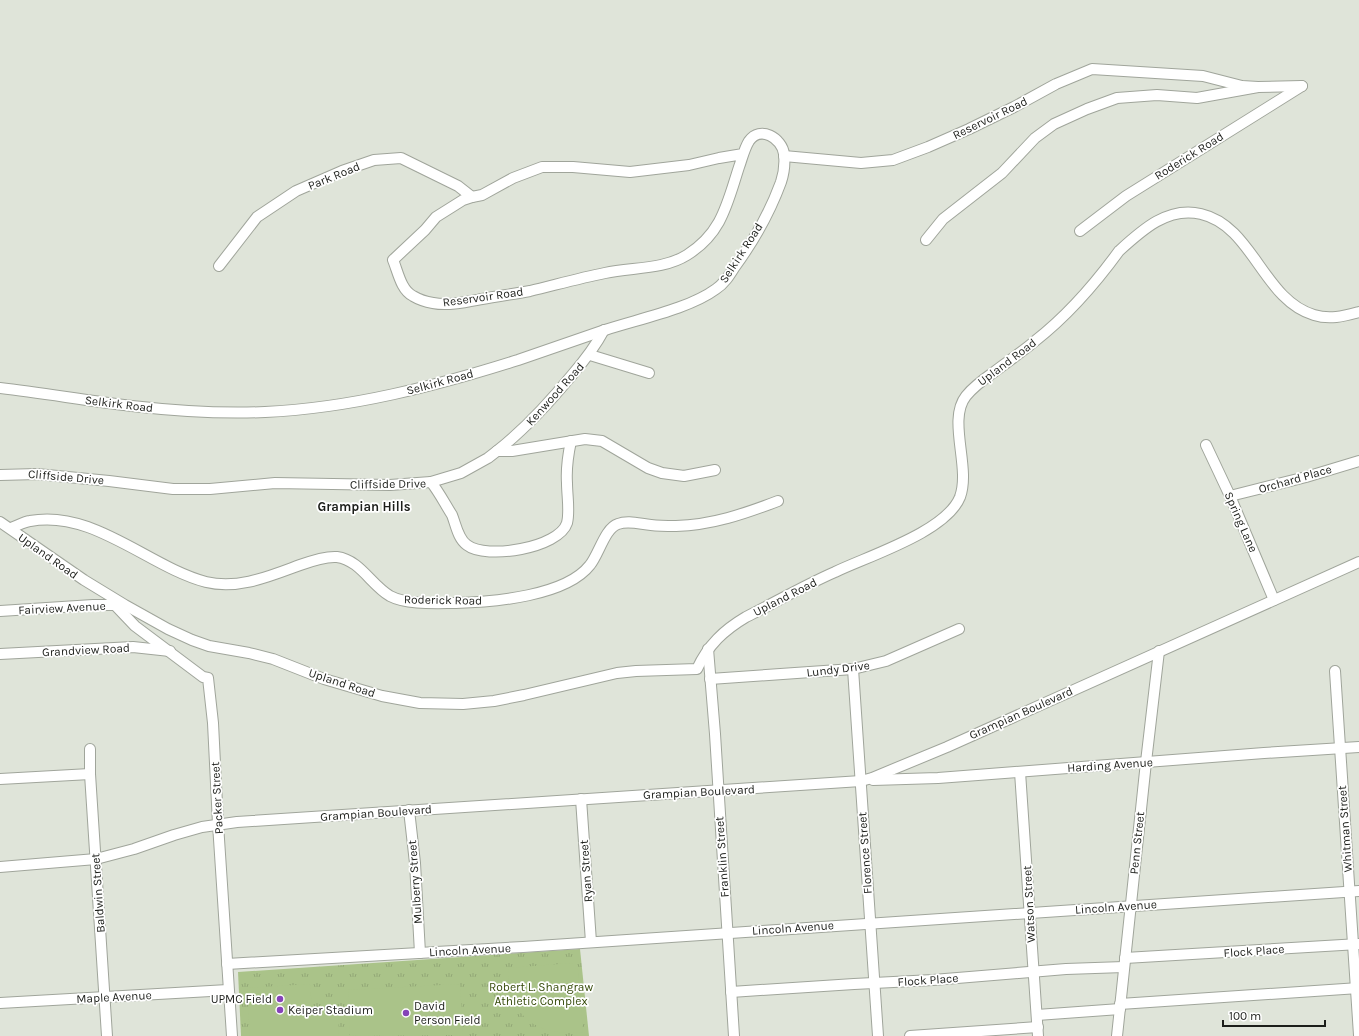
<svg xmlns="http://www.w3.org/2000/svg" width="1359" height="1036" viewBox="0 0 1359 1036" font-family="Karla,sans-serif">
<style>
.grass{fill:url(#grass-tufts)}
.pitch{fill:#aac389}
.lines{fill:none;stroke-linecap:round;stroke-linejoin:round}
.minor-casing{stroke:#a0a59b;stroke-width:12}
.minor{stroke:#fff;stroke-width:10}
.poi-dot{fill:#8543b8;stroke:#fff;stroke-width:1.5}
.labels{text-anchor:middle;stroke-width:3.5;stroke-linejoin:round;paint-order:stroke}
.street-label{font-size:12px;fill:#1c1e1a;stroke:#fff}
.park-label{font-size:12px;fill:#354a09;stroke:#fff}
.poi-label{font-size:12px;fill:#1c1e1a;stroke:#fff;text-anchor:start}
.neighbourhood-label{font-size:13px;font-weight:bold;fill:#1c1e1a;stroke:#fff}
</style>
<defs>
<pattern id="grass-tufts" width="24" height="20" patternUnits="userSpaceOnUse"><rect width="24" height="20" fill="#aac389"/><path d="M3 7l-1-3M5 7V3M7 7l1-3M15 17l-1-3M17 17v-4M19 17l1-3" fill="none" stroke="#92a776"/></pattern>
</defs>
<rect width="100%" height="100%" fill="#dfe4d9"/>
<polygon class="grass" points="580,949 589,1036 241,1036 238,972"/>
<g class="pitch">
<path d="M572 963 578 970 583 1032C549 1036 519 1026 510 990 508 983 508 975 508 968Z"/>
<polygon points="310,984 312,1010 338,1009 339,1036 250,1036 247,988"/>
<polygon points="460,984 463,1035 350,1036 348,990"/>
</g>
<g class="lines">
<defs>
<g id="minor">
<polyline points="784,156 861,163 893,160 928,147 969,129 1014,107 1056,84 1092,69 1203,76 1242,86 1258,87"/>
<polyline points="1080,231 1126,196 1302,86"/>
<polyline points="926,240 943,219 1002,173 1035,138 1054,124 1087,109 1117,98 1157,95 1197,98 1258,87 1302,86"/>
<polyline points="219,266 257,217 296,191 342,171 374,160 401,158 458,186 472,197"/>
<polyline points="590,355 649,373"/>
<path d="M0 388C44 393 88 401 132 406 176 411 221 414 265 412 351 408 436 386 518 360 547 350 576 340 605 330 638 319 689 309 716 289 724 284 729 276 734 268 753 242 770 212 781 182 784 173 785 163 784 154 782 138 760 125 749 141 744 149 742 159 739 167 727 204 722 233 687 255 663 270 632 267 605 273 580 278 555 285 530 291 514 294 498 296 482 299 466 302 448 306 433 303 427 302 418 299 413 296 401 290 398 272 393 260L425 230 436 217 463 200 472 197 482 195 513 178 542 167H573L630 172 689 165 719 158 743 154"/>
<polyline points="1206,445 1230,496 1274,600"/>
<path d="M497 451C525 429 549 403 572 375 584 361 595 347 604 330"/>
<path d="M0 475 37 474 109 481 173 489H210L275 483 390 485 431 482C439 492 445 504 452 515 456 525 458 539 467 545 486 560 559 548 567 523 570 511 567 496 567 483 566 469 568 455 571 441"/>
<polyline points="431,482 461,473 488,458 497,451 512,451 585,439 602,441 648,468 662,473 684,476 715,470"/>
<polyline points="1230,496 1306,477 1359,461"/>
<path d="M0 522 84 580 125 605 168 629 192 640 209 646 249 653 273 659 324 679 382 696 420 703 463 704 494 701 524 695 617 673 636 671 697 669C708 645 724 630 746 617 776 602 805 585 835 572 868 556 946 532 960 497 971 467 947 420 966 396 974 386 984 379 994 372 1007 362 1022 352 1035 341 1067 316 1095 284 1119 251 1142 230 1168 206 1201 214 1253 226 1263 300 1314 315 1330 320 1344 316 1359 312"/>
<path d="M11 528C17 526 23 522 30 521 93 509 149 567 206 582 238 590 270 576 300 565 311 561 325 556 337 557 360 560 371 585 390 596 407 605 437 603 456 603 494 602 566 596 590 565 599 554 605 528 618 524 628 520 640 524 651 525 659 526 668 526 676 526 712 525 744 514 778 501"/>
<polyline points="115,605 135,626 203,677 208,678 213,723 218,824 232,1036"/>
<polyline points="0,611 93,605 122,605"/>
<polyline points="708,649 715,734 734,1036"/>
<polyline points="0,654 133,647 170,651"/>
<polyline points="853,669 878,1036"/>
<polyline points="1335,671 1359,1035"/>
<polyline points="710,679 853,669 886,661 959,629"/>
<polyline points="90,749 90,774 107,1036"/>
<polyline points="1020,772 1038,1036"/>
<polyline points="0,779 90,774"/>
<polyline points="873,780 938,778 1264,753 1359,747"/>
<polyline points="581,799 591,942"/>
<polyline points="409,810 415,863 420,953"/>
<polyline points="0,867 96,859 134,849 174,835 202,827 237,822 861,781 872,778 947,747 1359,562"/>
<polyline points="1125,958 1359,944"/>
<polyline points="227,964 523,947 1359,891"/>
<polyline points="731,992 854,984 933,980 1066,969 1124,967"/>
<polyline points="0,1003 228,990"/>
<polyline points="1120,1004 1359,988"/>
<polyline points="1037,1015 1120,1009"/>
<polyline points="910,1036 1038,1027"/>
<polyline points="1117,1036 1146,762 1159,651"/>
</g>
</defs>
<use href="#minor" class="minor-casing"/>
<use href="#minor" class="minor"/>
</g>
<g class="poi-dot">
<circle cx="280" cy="999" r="4"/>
<circle cx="280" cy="1010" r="4"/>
<circle cx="406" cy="1013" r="4"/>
</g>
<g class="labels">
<g class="street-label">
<text transform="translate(990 118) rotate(-26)" y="4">Reservoir Road</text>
<text transform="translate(1189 156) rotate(-32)" y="4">Roderick Road</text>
<text transform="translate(334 176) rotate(-22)" y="4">Park Road</text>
<text transform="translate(741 253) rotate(-57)" y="4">Selkirk Road</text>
<text transform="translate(483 297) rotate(-8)" y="4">Reservoir Road</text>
<text transform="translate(1007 362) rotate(-37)" y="4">Upland Road</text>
<text transform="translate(440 382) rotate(-15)" y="4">Selkirk Road</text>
<text transform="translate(555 394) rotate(-48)" y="4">Kenwood Road</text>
<text transform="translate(119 404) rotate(7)" y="4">Selkirk Road</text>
<text transform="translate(66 477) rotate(5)" y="4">Cliffside Drive</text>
<text transform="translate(1295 479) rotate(-16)" y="4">Orchard Place</text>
<text transform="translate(388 484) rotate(-1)" y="4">Cliffside Drive</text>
<text transform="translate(1241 522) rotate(66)" y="4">Spring Lane</text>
<text transform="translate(48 556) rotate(35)" y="4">Upland Road</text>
<text transform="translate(785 597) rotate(-27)" y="4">Upland Road</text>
<text transform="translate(443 600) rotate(1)" y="4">Roderick Road</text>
<text transform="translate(62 608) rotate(-3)" y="4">Fairview Avenue</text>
<text transform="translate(86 650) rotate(-3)" y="4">Grandview Road</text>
<text transform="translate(838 669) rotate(-7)" y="4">Lundy Drive</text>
<text transform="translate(342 683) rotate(18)" y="4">Upland Road</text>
<text transform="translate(1021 713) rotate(-24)" y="4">Grampian Boulevard</text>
<text transform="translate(1110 765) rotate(-4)" y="4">Harding Avenue</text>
<text transform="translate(699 792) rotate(-3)" y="4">Grampian Boulevard</text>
<text transform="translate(217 798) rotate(-93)" y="4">Packer Street</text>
<text transform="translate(376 813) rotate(-4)" y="4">Grampian Boulevard</text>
<text transform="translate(1345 829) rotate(-94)" y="4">Whitman Street</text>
<text transform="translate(1137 843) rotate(-84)" y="4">Penn Street</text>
<text transform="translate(865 853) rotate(-94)" y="4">Florence Street</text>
<text transform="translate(722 857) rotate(-94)" y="4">Franklin Street</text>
<text transform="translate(586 871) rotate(-94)" y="4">Ryan Street</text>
<text transform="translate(415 882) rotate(-94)" y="4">Mulberry Street</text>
<text transform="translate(98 893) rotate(-94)" y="4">Baldwin Street</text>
<text transform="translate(1029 904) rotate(-93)" y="4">Watson Street</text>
<text transform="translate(1116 907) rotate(-4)" y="4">Lincoln Avenue</text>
<text transform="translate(793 928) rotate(-4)" y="4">Lincoln Avenue</text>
<text transform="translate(470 950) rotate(-3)" y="4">Lincoln Avenue</text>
<text transform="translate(1254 951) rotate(-4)" y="4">Flock Place</text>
<text transform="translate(928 980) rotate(-4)" y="4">Flock Place</text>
<text transform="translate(114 997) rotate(-3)" y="4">Maple Avenue</text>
</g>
<g class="park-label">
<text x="541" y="991">Robert L. Shangraw<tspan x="541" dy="14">Athletic Complex</tspan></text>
</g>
<g class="poi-label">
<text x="272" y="1003" text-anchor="end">UPMC Field</text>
<text x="414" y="1010">David<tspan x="414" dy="14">Person Field</tspan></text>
<text x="288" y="1014">Keiper Stadium</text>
</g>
<g class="neighbourhood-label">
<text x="364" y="511">Grampian Hills</text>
</g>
</g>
<path d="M1223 1020v6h102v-6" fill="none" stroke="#1c1e1a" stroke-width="2"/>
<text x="1229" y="1020" font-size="12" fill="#1c1e1a" stroke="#ffffff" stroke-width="3" paint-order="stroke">100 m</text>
</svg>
